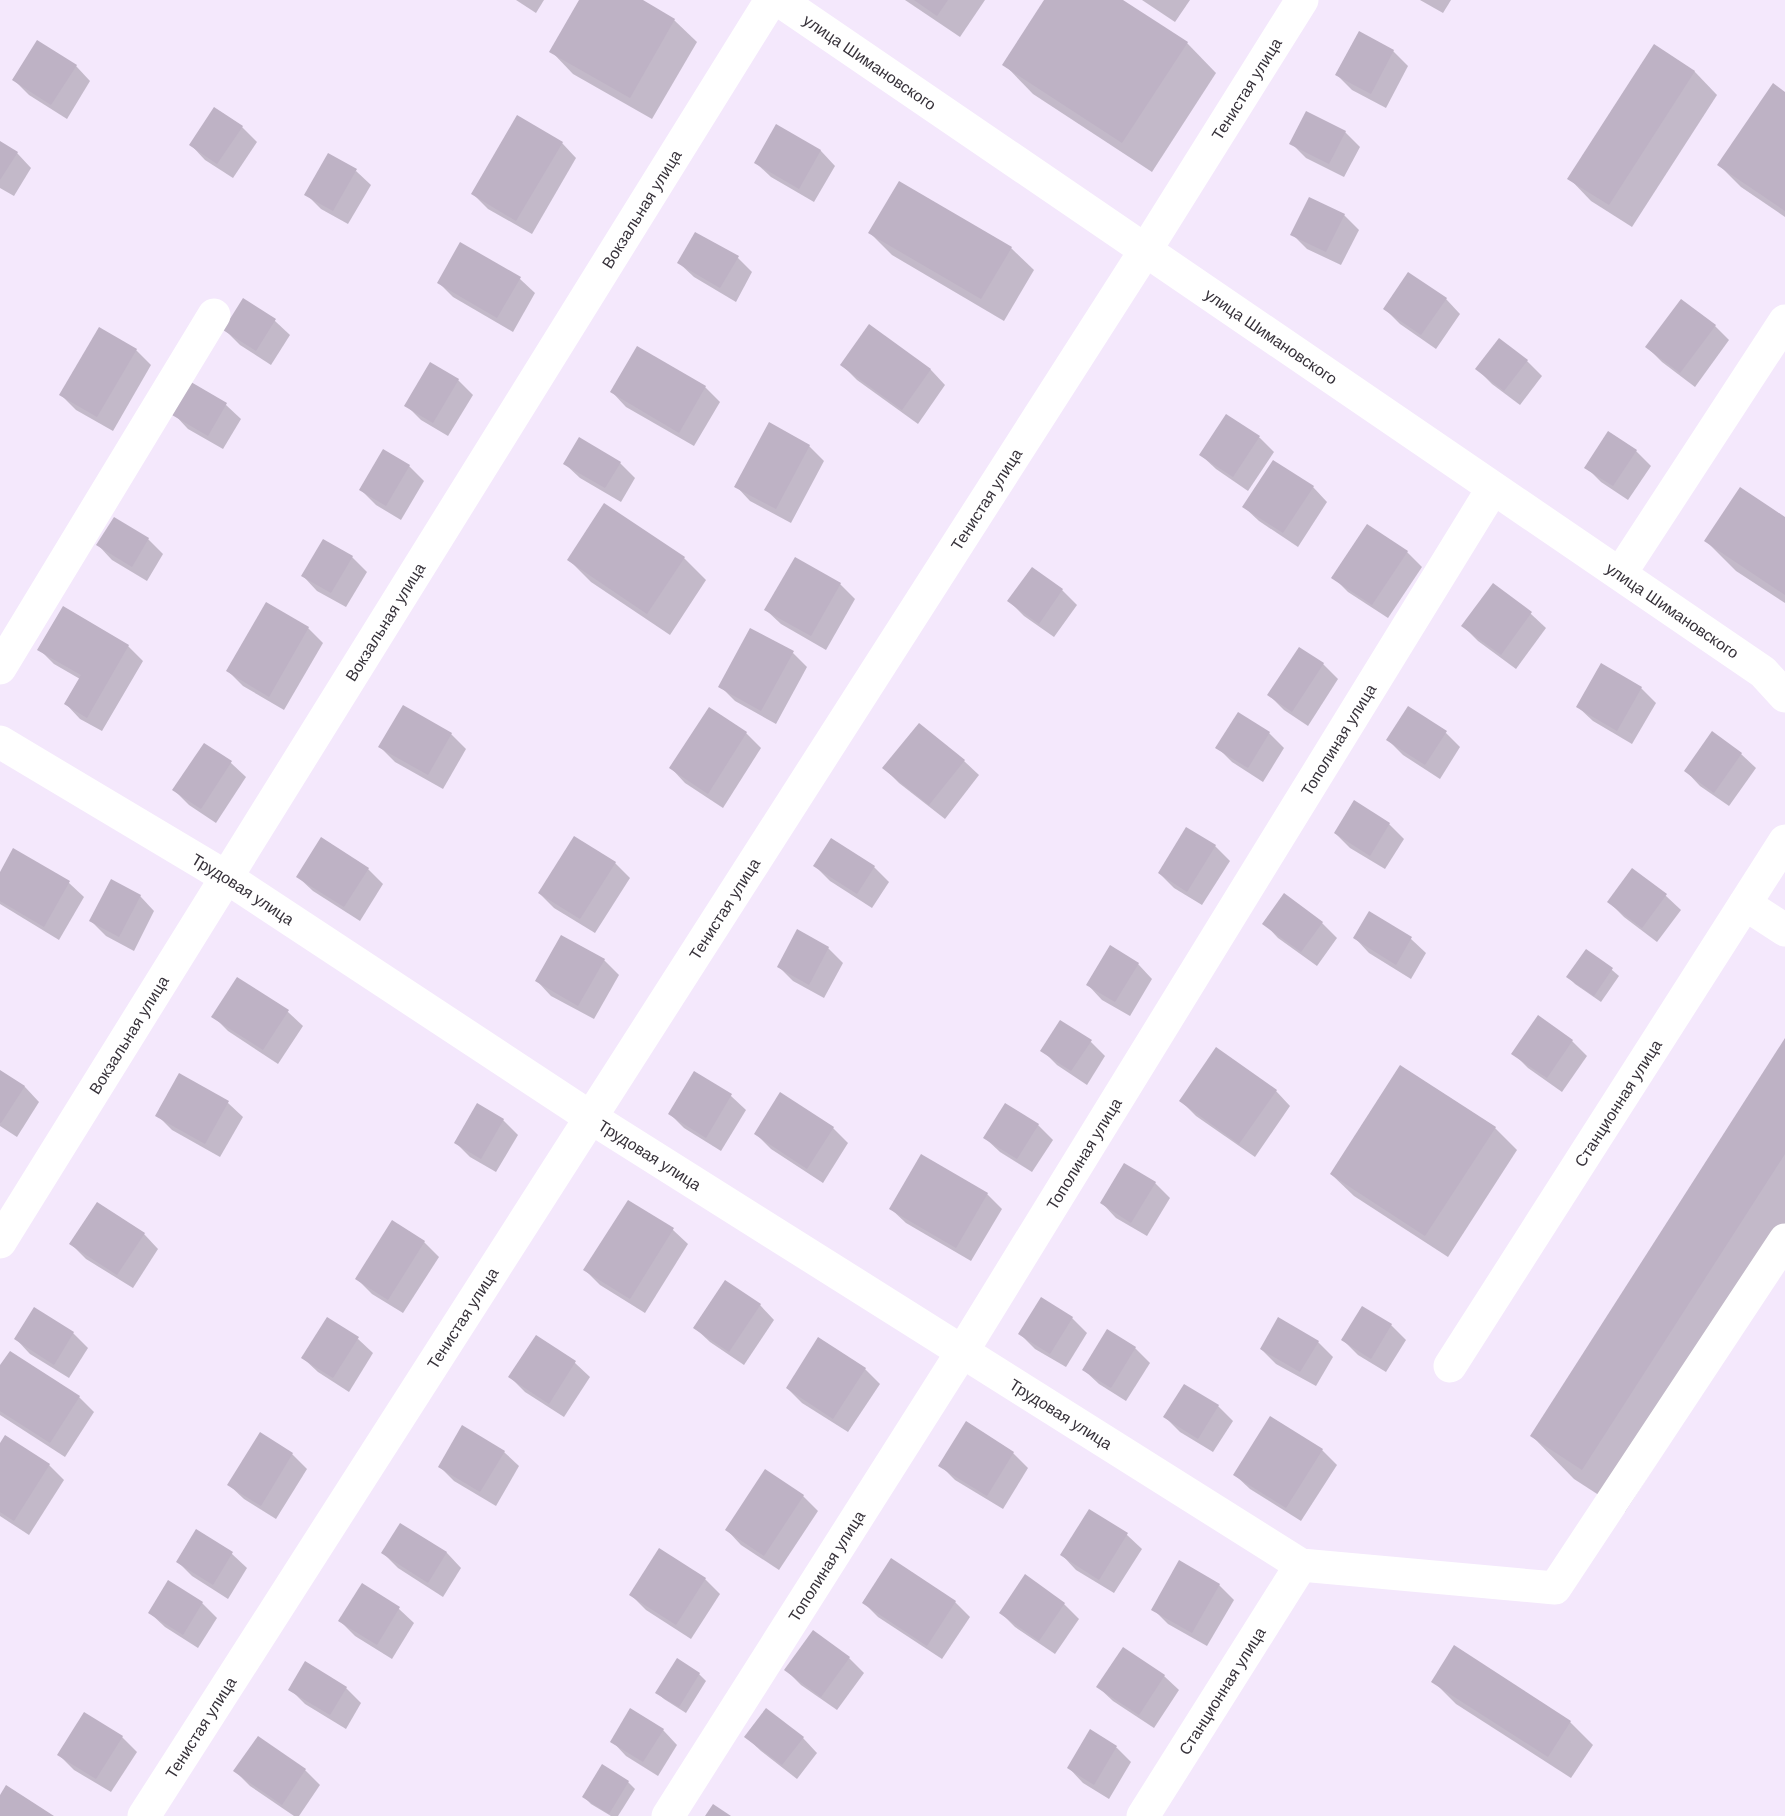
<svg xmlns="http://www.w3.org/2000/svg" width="1785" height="1816" viewBox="0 0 1785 1816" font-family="Helvetica,sans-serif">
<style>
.shadow{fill:#0003}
.building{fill:#beb2c5}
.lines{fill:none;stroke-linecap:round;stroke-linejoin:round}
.minor{stroke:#fff;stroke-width:33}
.labels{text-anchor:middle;stroke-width:4.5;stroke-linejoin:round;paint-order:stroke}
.street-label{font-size:16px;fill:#363139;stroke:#fbf9fd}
</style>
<rect width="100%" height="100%" fill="#f4e8fc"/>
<g class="shadow">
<polygon points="516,0 544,0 536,13"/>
<polygon points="580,0 640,0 674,20 697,42 652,119 573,74 551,51"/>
<polygon points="905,0 985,0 960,37"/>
<polygon points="1046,0 1121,0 1187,43 1216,73 1152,172 1033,94 1004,64"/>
<polygon points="1142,0 1190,0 1175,22"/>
<polygon points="1420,0 1451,0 1443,13"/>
<polygon points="1655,46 1695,72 1717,95 1632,227 1591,201 1569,178"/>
<polygon points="1393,51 1408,66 1386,108 1352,90 1337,75"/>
<polygon points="76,66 90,81 67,119 29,95 14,80"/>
<polygon points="1785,93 1785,217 1741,187 1719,165"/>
<polygon points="777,126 821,151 835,166 814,202 771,177 756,163"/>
<polygon points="242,127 257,142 233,178 205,160 191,145"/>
<polygon points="1345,132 1360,147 1344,177 1306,158 1291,143"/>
<polygon points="0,142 17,153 31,168 14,196 0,188"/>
<polygon points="562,143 576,158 532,234 488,209 473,194"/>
<polygon points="356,171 371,185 348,224 321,209 306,194"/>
<polygon points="1344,215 1359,230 1341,265 1307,249 1292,234"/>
<polygon points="870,233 1011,248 1034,270 1004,321 892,255"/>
<polygon points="461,244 520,279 535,293 513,332 453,297 439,283"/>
<polygon points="738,258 752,272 736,302 694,277 679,263"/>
<polygon points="1446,299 1460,314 1436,349 1400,324 1385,309"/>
<polygon points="244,300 275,321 290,335 271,365 240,345 225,330"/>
<polygon points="869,326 931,370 945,385 918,424 857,380 842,365"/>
<polygon points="1715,326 1729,340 1695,387 1662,362 1647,347"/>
<polygon points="136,350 151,365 113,431 76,410 61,395"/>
<polygon points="1527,361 1542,376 1520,405 1492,384 1477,369"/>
<polygon points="458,380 473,395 448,436 421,420 406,405"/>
<polygon points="705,387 720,402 694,446 626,407 612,392"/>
<polygon points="226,405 241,419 223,449 188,429 174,414"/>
<polygon points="1227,416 1260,438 1274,452 1248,491 1216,469 1201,455"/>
<polygon points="769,424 809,446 824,461 791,523 750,501 736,486"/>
<polygon points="1636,451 1651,466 1628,500 1601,482 1586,467"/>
<polygon points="620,463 635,478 621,502 580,478 565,464"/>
<polygon points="409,466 424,481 401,520 376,505 361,490"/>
<polygon points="1313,487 1327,502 1298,547 1259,521 1244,507"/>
<polygon points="1785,519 1785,603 1736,571 1706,541"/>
<polygon points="148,539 163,554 147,581 112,560 98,545"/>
<polygon points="1407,552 1422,567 1388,618 1348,592 1333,577"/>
<polygon points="352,557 367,572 346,607 317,591 303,576"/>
<polygon points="684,558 706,580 670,635 591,582 569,560"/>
<polygon points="840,584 855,599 826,650 781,624 766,610"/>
<polygon points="1493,585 1531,614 1546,628 1516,669 1478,641 1463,626"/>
<polygon points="1062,590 1077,605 1054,637 1024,616 1009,601"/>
<polygon points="308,628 323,643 284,710 243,686 228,671"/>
<polygon points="128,646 143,661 102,731 80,719 66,704 80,679 54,664 39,649"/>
<polygon points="1300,649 1323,664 1338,679 1308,726 1284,710 1269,695"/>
<polygon points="793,653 807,667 776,724 735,701 720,686"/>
<polygon points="1602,665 1641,688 1656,703 1632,744 1593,721 1578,707"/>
<polygon points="709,709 746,733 761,748 723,808 685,783 671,768"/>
<polygon points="1239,714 1269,733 1284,748 1263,782 1232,762 1217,747"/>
<polygon points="1446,733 1460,747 1440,779 1403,755 1388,740"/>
<polygon points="451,734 466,749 443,789 395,762 380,747"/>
<polygon points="204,745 231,763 246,777 216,823 189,805 174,790"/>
<polygon points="1741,754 1756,768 1729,806 1700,786 1686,771"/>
<polygon points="964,761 979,775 945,819 899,783 884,768"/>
<polygon points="1389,824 1404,839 1385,869 1350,848 1335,833"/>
<polygon points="1215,846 1230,861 1202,905 1174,888 1159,873"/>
<polygon points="14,850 69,883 84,897 59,940 0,904 0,875"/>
<polygon points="615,863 630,878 595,933 554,908 539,893"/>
<polygon points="815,866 874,867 889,882 872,908 830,881"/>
<polygon points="368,869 383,884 360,921 313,891 298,877"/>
<polygon points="1633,871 1666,896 1681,910 1657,942 1624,917 1609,902"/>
<polygon points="140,896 154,911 134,951 106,936 91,921"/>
<polygon points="1284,896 1322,923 1337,938 1317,966 1278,938 1264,923"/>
<polygon points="1370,913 1411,939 1426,953 1411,979 1369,953 1355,938"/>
<polygon points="828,948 843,963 824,998 793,981 778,966"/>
<polygon points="1586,951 1612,970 1619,976 1601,1002 1575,984 1568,977"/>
<polygon points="604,960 619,975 594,1019 551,996 537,981"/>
<polygon points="1138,964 1152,979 1130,1016 1102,1000 1088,985"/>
<polygon points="288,1012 303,1026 278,1064 228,1031 213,1016"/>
<polygon points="1572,1041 1587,1056 1562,1092 1528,1068 1513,1053"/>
<polygon points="1785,1041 1785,1263 1625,1512 1574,1479 1532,1436"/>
<polygon points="1091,1042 1105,1056 1087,1085 1057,1065 1042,1050"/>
<polygon points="0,1071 25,1087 39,1102 17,1137 0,1126"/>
<polygon points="695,1073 731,1096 746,1110 721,1151 684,1128 670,1114"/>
<polygon points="1276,1091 1290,1106 1255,1157 1196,1116 1181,1101"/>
<polygon points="228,1103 243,1117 220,1157 172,1130 157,1115"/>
<polygon points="503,1120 518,1135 496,1172 470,1157 456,1143"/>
<polygon points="1038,1125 1053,1140 1032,1172 1000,1152 985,1138"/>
<polygon points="833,1128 848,1143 823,1183 771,1149 756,1134"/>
<polygon points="1495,1128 1517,1150 1448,1257 1354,1196 1331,1174"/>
<polygon points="1125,1165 1155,1183 1170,1198 1147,1236 1116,1218 1102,1203"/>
<polygon points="987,1194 1002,1209 971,1261 906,1223 891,1209"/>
<polygon points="629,1202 673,1230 688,1244 645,1313 600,1285 585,1270"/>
<polygon points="144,1234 158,1249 133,1288 86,1259 71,1244"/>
<polygon points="424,1242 439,1257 403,1313 372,1294 357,1279"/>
<polygon points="760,1305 774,1320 744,1365 710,1342 695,1328"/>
<polygon points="1362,1308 1391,1325 1406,1340 1386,1372 1358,1355 1343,1340"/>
<polygon points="1072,1318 1087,1333 1066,1367 1035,1349 1020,1334"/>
<polygon points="73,1333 88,1348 69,1378 30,1354 16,1339"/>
<polygon points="537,1337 575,1363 590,1377 564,1417 525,1392 510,1377"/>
<polygon points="358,1339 373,1353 349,1392 318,1372 303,1358"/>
<polygon points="1318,1342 1333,1357 1316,1386 1276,1364 1261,1349"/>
<polygon points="1135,1348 1150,1363 1126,1401 1099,1384 1084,1370"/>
<polygon points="10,1353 79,1397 94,1412 65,1457 0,1415 0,1368"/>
<polygon points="865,1369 880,1384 848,1432 802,1403 787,1388"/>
<polygon points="1218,1406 1233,1421 1213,1452 1180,1432 1165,1417"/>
<polygon points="0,1446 49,1465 64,1480 29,1535 0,1516"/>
<polygon points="1322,1450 1337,1465 1301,1521 1250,1489 1235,1475"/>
<polygon points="504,1452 519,1466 496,1506 454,1481 440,1467"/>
<polygon points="1013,1453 1028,1468 1003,1509 955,1480 940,1465"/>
<polygon points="292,1454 307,1469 276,1519 244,1499 229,1485"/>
<polygon points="803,1496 818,1511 779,1570 741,1545 727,1530"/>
<polygon points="1089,1511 1127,1535 1142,1549 1114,1593 1076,1570 1062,1555"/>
<polygon points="401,1525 447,1553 461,1568 443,1597 398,1568 383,1553"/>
<polygon points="196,1531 232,1554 247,1568 228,1599 192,1576 178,1562"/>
<polygon points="892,1560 955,1602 970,1617 942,1659 878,1617 863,1602"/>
<polygon points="1025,1577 1064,1604 1079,1619 1055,1654 1015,1627 1001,1613"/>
<polygon points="705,1579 720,1594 691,1639 646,1610 631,1595"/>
<polygon points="362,1585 399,1609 414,1623 392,1659 355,1636 340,1621"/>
<polygon points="1219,1585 1234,1600 1207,1646 1168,1624 1153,1609"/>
<polygon points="202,1603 217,1618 198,1648 165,1627 150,1613"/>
<polygon points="1455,1648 1570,1722 1593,1745 1571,1778 1456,1704 1433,1681"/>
<polygon points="849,1658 864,1673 837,1710 801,1685 786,1670"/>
<polygon points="699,1674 706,1681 686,1713 664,1699 657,1693"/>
<polygon points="1164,1676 1179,1690 1154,1728 1113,1701 1098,1687"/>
<polygon points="346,1688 361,1703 346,1729 305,1704 290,1689"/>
<polygon points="663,1730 677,1745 658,1776 626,1756 612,1741"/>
<polygon points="1091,1732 1117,1748 1131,1762 1109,1799 1083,1783 1069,1768"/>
<polygon points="122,1737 137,1752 111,1792 74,1770 59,1755"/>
<polygon points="746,1737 803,1738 817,1753 797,1779 761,1751"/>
<polygon points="258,1738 305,1770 320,1785 299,1816 294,1816 250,1786 235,1771"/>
<polygon points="628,1782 635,1789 618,1816 611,1816 591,1804 584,1797"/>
</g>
<g class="building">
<polygon points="579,0 643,0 675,19 630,98 549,52"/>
<polygon points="914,0 948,0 937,16"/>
<polygon points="1044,0 1123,0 1188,42 1122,143 1002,65"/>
<polygon points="1359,31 1394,50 1371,94 1335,75"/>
<polygon points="37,40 77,65 51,105 12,80"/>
<polygon points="1654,44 1695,71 1609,205 1567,179"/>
<polygon points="1773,83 1785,92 1785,211 1717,165"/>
<polygon points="214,107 243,126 217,164 189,145"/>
<polygon points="1306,111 1346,131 1329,164 1289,144"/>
<polygon points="517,115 563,142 516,221 471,194"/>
<polygon points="776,124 821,150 799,189 754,163"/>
<polygon points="0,141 18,152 0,180"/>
<polygon points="328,153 357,169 333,211 304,195"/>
<polygon points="899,181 1012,247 981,299 868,233"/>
<polygon points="1309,197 1345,214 1326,252 1290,235"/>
<polygon points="695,232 739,256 720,288 677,263"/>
<polygon points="460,242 521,277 497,318 437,283"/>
<polygon points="1408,272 1447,298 1421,335 1383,309"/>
<polygon points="243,298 276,319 256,351 223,330"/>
<polygon points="1681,299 1716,325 1680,373 1645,347"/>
<polygon points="869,324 931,369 902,410 840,365"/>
<polygon points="99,327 137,349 97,417 59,395"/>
<polygon points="1499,338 1528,360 1504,391 1475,369"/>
<polygon points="637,346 706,386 679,433 610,392"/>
<polygon points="430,362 459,379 433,423 404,406"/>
<polygon points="191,382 227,403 208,436 172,415"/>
<polygon points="1226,414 1260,436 1233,477 1199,455"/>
<polygon points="769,422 810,445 776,509 734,487"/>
<polygon points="1608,431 1637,450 1613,486 1584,468"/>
<polygon points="579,437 621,462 605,488 563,464"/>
<polygon points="383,449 410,465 386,506 359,490"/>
<polygon points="1273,460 1314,486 1283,533 1242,507"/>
<polygon points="1740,487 1785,517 1785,595 1704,541"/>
<polygon points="604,503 685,557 647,614 567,560"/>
<polygon points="114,517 149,538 132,567 96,545"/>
<polygon points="1367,524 1408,551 1372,605 1331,578"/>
<polygon points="323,539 353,556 331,593 301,576"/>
<polygon points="795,557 841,583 811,636 764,610"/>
<polygon points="1032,567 1063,589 1039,624 1007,601"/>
<polygon points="1493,583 1532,612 1501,655 1461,626"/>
<polygon points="266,602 309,627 269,697 226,671"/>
<polygon points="63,606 129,645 87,718 64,704 81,675 37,650"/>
<polygon points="750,628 794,651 761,711 718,687"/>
<polygon points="1299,647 1324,663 1292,712 1267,695"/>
<polygon points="1601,663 1642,687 1617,731 1576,707"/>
<polygon points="403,705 452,733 428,775 378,747"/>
<polygon points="1408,706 1447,731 1425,765 1386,740"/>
<polygon points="709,707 747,732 708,794 669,768"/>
<polygon points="1238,712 1270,732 1248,768 1215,748"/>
<polygon points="919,723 965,760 929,805 882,768"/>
<polygon points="1712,731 1742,753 1714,793 1684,771"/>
<polygon points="204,743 232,761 201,809 172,790"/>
<polygon points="1354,800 1390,823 1370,856 1334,833"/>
<polygon points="1186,827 1216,845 1187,892 1158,873"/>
<polygon points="574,836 616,862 580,919 538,893"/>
<polygon points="321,837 369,868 344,907 296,877"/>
<polygon points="831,838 875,866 857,894 813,866"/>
<polygon points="13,848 70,881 44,927 0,901 0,872"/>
<polygon points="1632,868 1667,894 1642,928 1607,902"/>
<polygon points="111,879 141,895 119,937 89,921"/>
<polygon points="1284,893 1323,922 1301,952 1262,924"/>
<polygon points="1369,911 1412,937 1396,965 1353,938"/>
<polygon points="797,929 829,947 809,985 777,967"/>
<polygon points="561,935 605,959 578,1006 535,981"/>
<polygon points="1110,945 1139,963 1115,1002 1086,985"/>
<polygon points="1586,949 1613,968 1594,996 1566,977"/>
<polygon points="237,977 289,1010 263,1050 211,1017"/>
<polygon points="1538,1015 1573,1040 1547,1078 1511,1054"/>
<polygon points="1060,1020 1092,1040 1071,1071 1040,1051"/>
<polygon points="1785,1038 1785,1154 1582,1470 1530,1436"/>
<polygon points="1216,1047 1277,1090 1239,1144 1179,1101"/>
<polygon points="1400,1065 1496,1127 1425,1236 1330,1174"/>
<polygon points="0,1070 25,1086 1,1123 0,1123"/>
<polygon points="694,1071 732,1094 706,1138 668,1114"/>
<polygon points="179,1073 229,1101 205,1144 155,1116"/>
<polygon points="780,1092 834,1127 807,1169 754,1134"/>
<polygon points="477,1103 504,1119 481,1159 454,1143"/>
<polygon points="1005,1103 1039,1124 1017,1159 983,1138"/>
<polygon points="921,1154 988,1193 956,1248 889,1209"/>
<polygon points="1124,1163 1156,1182 1131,1223 1100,1203"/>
<polygon points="628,1200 674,1228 630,1299 583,1270"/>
<polygon points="97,1202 145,1233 117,1275 69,1244"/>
<polygon points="392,1220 425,1241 388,1300 355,1279"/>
<polygon points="725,1280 761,1304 729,1352 693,1328"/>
<polygon points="1041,1297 1073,1317 1050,1354 1018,1334"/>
<polygon points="1362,1306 1392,1324 1371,1359 1341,1340"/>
<polygon points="34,1307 74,1332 54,1365 14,1339"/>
<polygon points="327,1317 359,1337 333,1378 301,1358"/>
<polygon points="1278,1317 1319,1341 1300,1372 1260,1349"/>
<polygon points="1107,1329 1136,1347 1111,1388 1082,1370"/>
<polygon points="536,1335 576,1361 549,1404 508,1377"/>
<polygon points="818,1337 866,1368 833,1419 786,1388"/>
<polygon points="10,1351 80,1396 50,1443 0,1411 0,1365"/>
<polygon points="1184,1384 1219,1405 1198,1439 1163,1417"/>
<polygon points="1270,1416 1323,1449 1286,1508 1233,1475"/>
<polygon points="966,1421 1014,1452 987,1496 938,1466"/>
<polygon points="462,1425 505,1451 480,1492 438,1467"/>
<polygon points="260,1432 293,1453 261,1506 227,1485"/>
<polygon points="5,1435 50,1464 14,1521 0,1512 0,1443"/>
<polygon points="765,1469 804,1495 764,1556 725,1530"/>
<polygon points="1089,1509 1128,1533 1099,1580 1060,1555"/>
<polygon points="400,1523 447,1552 428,1583 381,1553"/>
<polygon points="196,1529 233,1552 213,1585 176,1562"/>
<polygon points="659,1548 706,1578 676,1625 629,1595"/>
<polygon points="891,1558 956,1601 927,1646 862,1603"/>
<polygon points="1179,1560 1220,1584 1192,1633 1151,1610"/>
<polygon points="1025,1574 1065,1603 1039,1641 999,1613"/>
<polygon points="168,1580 203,1602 183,1635 148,1613"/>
<polygon points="362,1583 400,1607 377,1645 338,1621"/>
<polygon points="813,1630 850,1657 821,1697 784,1670"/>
<polygon points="1454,1645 1571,1721 1548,1757 1431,1682"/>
<polygon points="1123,1647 1165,1675 1139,1715 1096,1687"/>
<polygon points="677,1658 700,1673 679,1707 655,1693"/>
<polygon points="305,1661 347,1687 330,1715 288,1690"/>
<polygon points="630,1708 664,1729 643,1762 610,1742"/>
<polygon points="766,1708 804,1737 782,1765 744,1737"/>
<polygon points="84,1712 123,1736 96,1779 57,1755"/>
<polygon points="1090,1729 1117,1746 1094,1785 1067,1768"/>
<polygon points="258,1736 306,1769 282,1805 233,1771"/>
<polygon points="602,1764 629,1781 609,1814 582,1797"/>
<polygon points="6,1785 54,1816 0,1816 0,1795"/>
<polygon points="713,1804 731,1816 705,1816"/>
</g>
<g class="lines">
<g class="minor">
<path id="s1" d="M779 0 1763 672 1785 696"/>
<polyline points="1620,574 1785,321"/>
<polyline points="0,668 214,315"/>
<path id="s2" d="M0 742 226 877 590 1117 1301 1565 1555 1588 1785 1240"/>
<polyline points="1745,904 1785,930"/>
<path id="s3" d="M0 1242 771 0"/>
<path id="s4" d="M1450 1366 1785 841"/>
<path id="s5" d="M144 1816 1145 251 1302 0"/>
<path id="s6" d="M668 1816 962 1352 1493 488"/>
<path id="s7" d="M1143 1816 1301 1565"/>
</g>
</g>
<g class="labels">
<g class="street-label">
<text dy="6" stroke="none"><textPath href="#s1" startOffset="110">улица Шимановского</textPath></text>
<text dy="6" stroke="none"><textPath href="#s5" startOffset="2049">Тенистая улица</textPath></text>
<text dy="6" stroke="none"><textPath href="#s3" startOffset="1216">Вокзальная улица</textPath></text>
<text dy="6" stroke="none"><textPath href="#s1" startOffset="596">улица Шимановского</textPath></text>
<text dy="6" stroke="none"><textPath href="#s5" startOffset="1563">Тенистая улица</textPath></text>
<text dy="6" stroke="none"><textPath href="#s1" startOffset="1082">улица Шимановского</textPath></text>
<text dy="6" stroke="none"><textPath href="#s3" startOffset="730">Вокзальная улица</textPath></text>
<text dy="6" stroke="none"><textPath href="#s6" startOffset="1268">Тополиная улица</textPath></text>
<text dy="6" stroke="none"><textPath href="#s2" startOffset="284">Трудовая улица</textPath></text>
<text dy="6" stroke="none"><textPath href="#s5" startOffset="1077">Тенистая улица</textPath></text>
<text dy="6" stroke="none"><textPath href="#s3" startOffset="244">Вокзальная улица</textPath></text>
<text dy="6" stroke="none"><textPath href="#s4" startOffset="312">Станционная улица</textPath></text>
<text dy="6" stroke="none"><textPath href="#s2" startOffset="770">Трудовая улица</textPath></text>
<text dy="6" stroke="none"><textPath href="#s6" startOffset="782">Тополиная улица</textPath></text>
<text dy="6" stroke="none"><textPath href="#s5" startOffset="591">Тенистая улица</textPath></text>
<text dy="6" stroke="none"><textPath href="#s2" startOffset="1256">Трудовая улица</textPath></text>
<text dy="6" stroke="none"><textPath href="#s6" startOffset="296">Тополиная улица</textPath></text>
<text dy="6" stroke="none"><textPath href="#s7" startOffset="148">Станционная улица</textPath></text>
<text dy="6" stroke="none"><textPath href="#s5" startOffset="105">Тенистая улица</textPath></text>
</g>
</g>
</svg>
